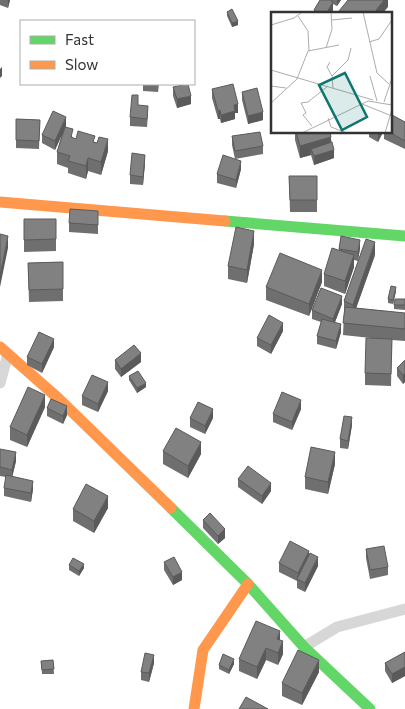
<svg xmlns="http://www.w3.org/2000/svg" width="405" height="709" viewBox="0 0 405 709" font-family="Commissioner,sans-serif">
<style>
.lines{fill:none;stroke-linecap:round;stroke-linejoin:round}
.street{stroke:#d7d7d7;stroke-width:11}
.fast{stroke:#63d668;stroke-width:11}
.slow{stroke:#ff974d;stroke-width:11}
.wall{fill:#6f6f6f}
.shaded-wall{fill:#5a5a5a}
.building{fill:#818181;stroke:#5a5a5a}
.inset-road{fill:none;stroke:#adadad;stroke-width:1}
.view{fill:#0f766e;fill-opacity:0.15;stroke:#0f766e;stroke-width:2.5}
.inset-edge{fill:none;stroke:#333;stroke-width:2.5}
</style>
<rect width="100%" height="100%" fill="#fff"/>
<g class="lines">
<g class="street">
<polyline points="0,383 8,354"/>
<polyline points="304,647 337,627 405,609"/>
</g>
<g class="fast">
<polyline points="225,221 405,236"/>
<polyline points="171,508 248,584 304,647 370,709"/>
</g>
<g class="slow">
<polyline points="0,202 225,221"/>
<polyline points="0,347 59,399 171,508"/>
<polyline points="194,709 203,650 248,584"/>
</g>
</g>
<g class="wall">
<polygon points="0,0 10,0 8,8 0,5"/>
<polygon points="320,0 341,0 337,6 333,4 333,11 331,14 314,14 314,10"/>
<polygon points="227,12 238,25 232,27 227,16"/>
<polygon points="143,84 159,84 158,92 143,91"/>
<polygon points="173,87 191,104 177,108 173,96"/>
<polygon points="212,89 238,113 235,113 235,119 221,123 220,119 218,119 212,98"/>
<polygon points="242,92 263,120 248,124 242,100"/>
<polygon points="138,105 148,114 147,127 130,126 130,117"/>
<polygon points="16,119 40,120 39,149 16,148"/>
<polygon points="405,122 405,149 384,139 384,132 391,132"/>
<polygon points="66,126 66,127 73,138 95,142 108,151 101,175 88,171 86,179 68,173 68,168 57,164 57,152 62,134 55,150 42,143 42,135"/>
<polygon points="295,132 330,132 334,158 314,165 311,155 300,158 295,140"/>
<polygon points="369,132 383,132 378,142 369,137"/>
<polygon points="232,136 263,146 263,154 235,159 232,145"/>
<polygon points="145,163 143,185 130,184 130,175"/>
<polygon points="241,169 236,188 217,183 217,174"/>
<polygon points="289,176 317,176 317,212 290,212"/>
<polygon points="24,219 56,219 56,251 24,252"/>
<polygon points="98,219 98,234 69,232 69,223"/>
<polygon points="341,236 360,248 358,261 354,260 354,267 345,294 324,286 324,274 339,250"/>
<polygon points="254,244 247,283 228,279 228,266"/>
<polygon points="375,255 356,308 405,313 405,341 392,340 391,386 365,385 365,373 380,339 343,335 344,314 344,301"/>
<polygon points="63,262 63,301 29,302 28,263"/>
<polygon points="322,282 309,316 266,300 266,287"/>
<polygon points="396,291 393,304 388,303 388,299"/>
<polygon points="405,299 405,310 394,309 394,305"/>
<polygon points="342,304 335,322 341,332 336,349 317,344 317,336 321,322 312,319 312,310"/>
<polygon points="283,331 271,354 257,346 257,338"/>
<polygon points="54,347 42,373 27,365 27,357"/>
<polygon points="115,360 141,362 121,377 115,369"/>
<polygon points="405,360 405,382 403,384 397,376 397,368"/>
<polygon points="129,376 146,387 137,393 129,380"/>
<polygon points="108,391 98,412 82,405 82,396"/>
<polygon points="45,407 27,447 10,440 10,427"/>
<polygon points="47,408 67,415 63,424 47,416"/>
<polygon points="301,409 292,430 273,422 273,414"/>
<polygon points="190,418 213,418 205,434 190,427"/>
<polygon points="352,425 348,449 340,448 340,439"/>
<polygon points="0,449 16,461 12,477 33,489 31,502 4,496 4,488 6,477 0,476"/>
<polygon points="163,451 201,454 188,478 163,464"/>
<polygon points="335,464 328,494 305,489 305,477"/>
<polygon points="238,479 271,491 262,504 238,487"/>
<polygon points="108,508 94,533 73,521 73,509"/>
<polygon points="203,520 225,538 218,544 203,528"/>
<polygon points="366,549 388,567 388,575 370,579 366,558"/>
<polygon points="309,556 318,566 305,592 297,588 297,581 279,572 279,563"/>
<polygon points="164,562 182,580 173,585 164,570"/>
<polygon points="69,565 84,568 79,576 69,570"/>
<polygon points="280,640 283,654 278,665 266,660 257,679 239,671 239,659"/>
<polygon points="405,652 405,676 392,683 385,671 385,663"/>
<polygon points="53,660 54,674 42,674 41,661"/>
<polygon points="154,663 149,682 141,680 141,672"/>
<polygon points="234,664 229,674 219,669 219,665"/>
<polygon points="319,672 302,705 282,696 282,683"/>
</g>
<g class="shaded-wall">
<polygon points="8,0 10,0 8,8"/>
<polygon points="337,0 341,0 337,6"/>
<polygon points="384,0 388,0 388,7 382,14 376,14 376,10"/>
<polygon points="333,2 333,11 331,14 326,14"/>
<polygon points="238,21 238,25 232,27 232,23"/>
<polygon points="2,67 2,76 0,78 0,69"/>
<polygon points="191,96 191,104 177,108 177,99"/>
<polygon points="238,104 238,113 235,113 235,119 221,123 221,115 234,105"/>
<polygon points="220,110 220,119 218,119 218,111"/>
<polygon points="263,112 263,120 248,124 248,116"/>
<polygon points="66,117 66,126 55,150 55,141"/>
<polygon points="379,132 383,132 378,142 378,133"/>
<polygon points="331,137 331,149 311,149 311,155 300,158 300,146"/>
<polygon points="108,139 108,151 101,175 101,162"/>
<polygon points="334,150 334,158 314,165 314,156"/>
<polygon points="145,155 145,163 143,185 143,177"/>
<polygon points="88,158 88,171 86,179 86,166"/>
<polygon points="241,161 241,169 236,188 236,180"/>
<polygon points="254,231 254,244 247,283 247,270"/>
<polygon points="8,236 8,248 0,287 0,275"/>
<polygon points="360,240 360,248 358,261 358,252"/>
<polygon points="375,242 375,255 353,317 353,305"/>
<polygon points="354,255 354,267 345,294 345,281"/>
<polygon points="322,270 322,282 309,316 309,304"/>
<polygon points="396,287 396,291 393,304 393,300"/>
<polygon points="342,296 342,304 333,327 333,319"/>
<polygon points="283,323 283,331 271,354 271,345"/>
<polygon points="341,324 341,332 336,349 336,341"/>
<polygon points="54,339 54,347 42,373 42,364"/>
<polygon points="141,353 141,362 121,377 121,369"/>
<polygon points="405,374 405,382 403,384 403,375"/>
<polygon points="108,382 108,391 98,412 98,404"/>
<polygon points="146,383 146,387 137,393 137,388"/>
<polygon points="45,395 45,407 27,447 27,435"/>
<polygon points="301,400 301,409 292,430 292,422"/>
<polygon points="67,406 67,415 63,424 63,416"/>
<polygon points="213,409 213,418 205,434 205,426"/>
<polygon points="352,417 352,425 348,449 348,441"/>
<polygon points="201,442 201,454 188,478 188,466"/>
<polygon points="16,452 16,461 12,478 12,470"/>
<polygon points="335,452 335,464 328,494 328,482"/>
<polygon points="33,481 33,489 31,502 31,493"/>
<polygon points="271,483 271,491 262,504 262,496"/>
<polygon points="108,496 108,508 94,533 94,521"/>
<polygon points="225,529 225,538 218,544 218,536"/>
<polygon points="309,551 309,559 298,580 298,573"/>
<polygon points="318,557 318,566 305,592 305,583"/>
<polygon points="84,564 84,568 79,576 79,571"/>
<polygon points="182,572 182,580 173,585 173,577"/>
<polygon points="280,631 280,644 277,639"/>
<polygon points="283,641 283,654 278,665 278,653"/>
<polygon points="266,648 266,660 257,679 257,667"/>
<polygon points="154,655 154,663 149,682 149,673"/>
<polygon points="234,659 234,664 229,674 229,670"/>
<polygon points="319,660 319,672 302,705 302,693"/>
<polygon points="405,667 405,676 392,683 392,674"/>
</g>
<g class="building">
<polygon points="320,0 330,0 333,2 326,14 320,14 314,10"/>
<polygon points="348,0 384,0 376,10 380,14 342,14 339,11"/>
<polygon points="232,9 238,21 232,23 227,12"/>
<polygon points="188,84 191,96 177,99 173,87"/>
<polygon points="233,84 238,104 234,105 235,111 221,115 220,110 218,111 212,89"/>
<polygon points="257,88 263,112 248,116 242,92"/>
<polygon points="132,95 138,95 138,105 148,106 147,119 130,117"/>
<polygon points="53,111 66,117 55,141 42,135"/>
<polygon points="392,115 405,122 405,141 389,132 391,132"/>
<polygon points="16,119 40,120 39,141 16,140"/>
<polygon points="65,127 73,129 71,137 76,139 78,131 95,136 93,142 97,143 99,137 108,139 101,162 88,158 86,166 68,161 70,156 57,152"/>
<polygon points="260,132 263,146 235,151 232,136"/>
<polygon points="296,132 330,132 331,137 300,146"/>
<polygon points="332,142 334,150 314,156 311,149"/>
<polygon points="132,153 145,155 143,177 130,175"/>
<polygon points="223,155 241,161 236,180 217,174"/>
<polygon points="289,176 317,176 317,200 290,200"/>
<polygon points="70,209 98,211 98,225 69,223"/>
<polygon points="24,219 56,219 56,239 24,240"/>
<polygon points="236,227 254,231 247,270 228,266"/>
<polygon points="0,234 8,236 0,275"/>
<polygon points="341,236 360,240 358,252 339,249"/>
<polygon points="366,239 375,242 353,305 344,301"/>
<polygon points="332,248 354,255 345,281 324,274"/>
<polygon points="280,253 322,270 309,304 266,287"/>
<polygon points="63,262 63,289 29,290 28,263"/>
<polygon points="391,286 396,287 393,300 388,299"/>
<polygon points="321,288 342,296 333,319 312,310"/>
<polygon points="395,299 405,299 405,305 394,305"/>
<polygon points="345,307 405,313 405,329 343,323"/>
<polygon points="269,315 283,323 271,345 257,338"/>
<polygon points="322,319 341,324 336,341 317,336"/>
<polygon points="39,332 54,339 42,364 27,357"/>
<polygon points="366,338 392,339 391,374 365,373"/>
<polygon points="134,345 141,353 121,369 115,360"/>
<polygon points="405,360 405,374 403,375 397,368"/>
<polygon points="138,371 146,383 137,388 129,376"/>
<polygon points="92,375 108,382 98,404 82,396"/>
<polygon points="28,387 45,395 27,435 10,427"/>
<polygon points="282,392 301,400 292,422 273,414"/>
<polygon points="51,399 67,406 63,416 47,408"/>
<polygon points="198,402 213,409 205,426 190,418"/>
<polygon points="344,416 352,417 348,441 340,439"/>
<polygon points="176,428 201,442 188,466 163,451"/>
<polygon points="311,447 335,452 328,482 305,477"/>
<polygon points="0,449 16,452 12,470 0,467"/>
<polygon points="248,466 271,483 262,496 238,479"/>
<polygon points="6,475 33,481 31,493 4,488"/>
<polygon points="86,484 108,496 94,521 73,509"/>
<polygon points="210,513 225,529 218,536 203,520"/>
<polygon points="290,541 309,551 298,573 279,563"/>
<polygon points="384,546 388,567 370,570 366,549"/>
<polygon points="310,553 318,557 305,583 297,579"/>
<polygon points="174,557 182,572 173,577 164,562"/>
<polygon points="73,558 84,564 79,571 69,565"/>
<polygon points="256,621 280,631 277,639 283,641 278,653 266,648 257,667 239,659"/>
<polygon points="298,650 319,660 302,693 282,683"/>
<polygon points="405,652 405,667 392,674 385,663"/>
<polygon points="145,653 154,655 149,673 141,672"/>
<polygon points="223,654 234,659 229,670 219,665"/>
<polygon points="53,660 54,669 42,670 41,661"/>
<polygon points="246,697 268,709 239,709"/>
</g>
<g transform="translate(271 12)">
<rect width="121" height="121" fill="#fff"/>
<path class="inset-road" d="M92 0 106 61 118 72M27 4 37 19 38 39M61 8 81 6M0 13 23 6 31 0M98 30 108 27 121 8M55 36 61 17 60 0M59 50 56 55 61 64M0 58 102 88M99 64 106 89M0 74 15 76M62 76 61 64 77 48 80 36M113 90 121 66M0 91 26 67 37 39 68 33M91 92 121 104M57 106 60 115 76 121M41 114 32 103 35 101 30 91 37 90 57 74M31 121 97 89 121 93M114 121 121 97"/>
<path class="view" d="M74 61 96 105 71 118 48 73Z"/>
<rect width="121" height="121" class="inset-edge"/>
</g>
<rect x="20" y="20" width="175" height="65" fill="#ffffff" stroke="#adadad"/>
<rect x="30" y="36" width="25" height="8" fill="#63d668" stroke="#adadad"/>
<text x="65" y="45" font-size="15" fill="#333333">Fast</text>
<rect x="30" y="61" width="25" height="8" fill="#ff974d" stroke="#adadad"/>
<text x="65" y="70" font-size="15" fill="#333333">Slow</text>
</svg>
